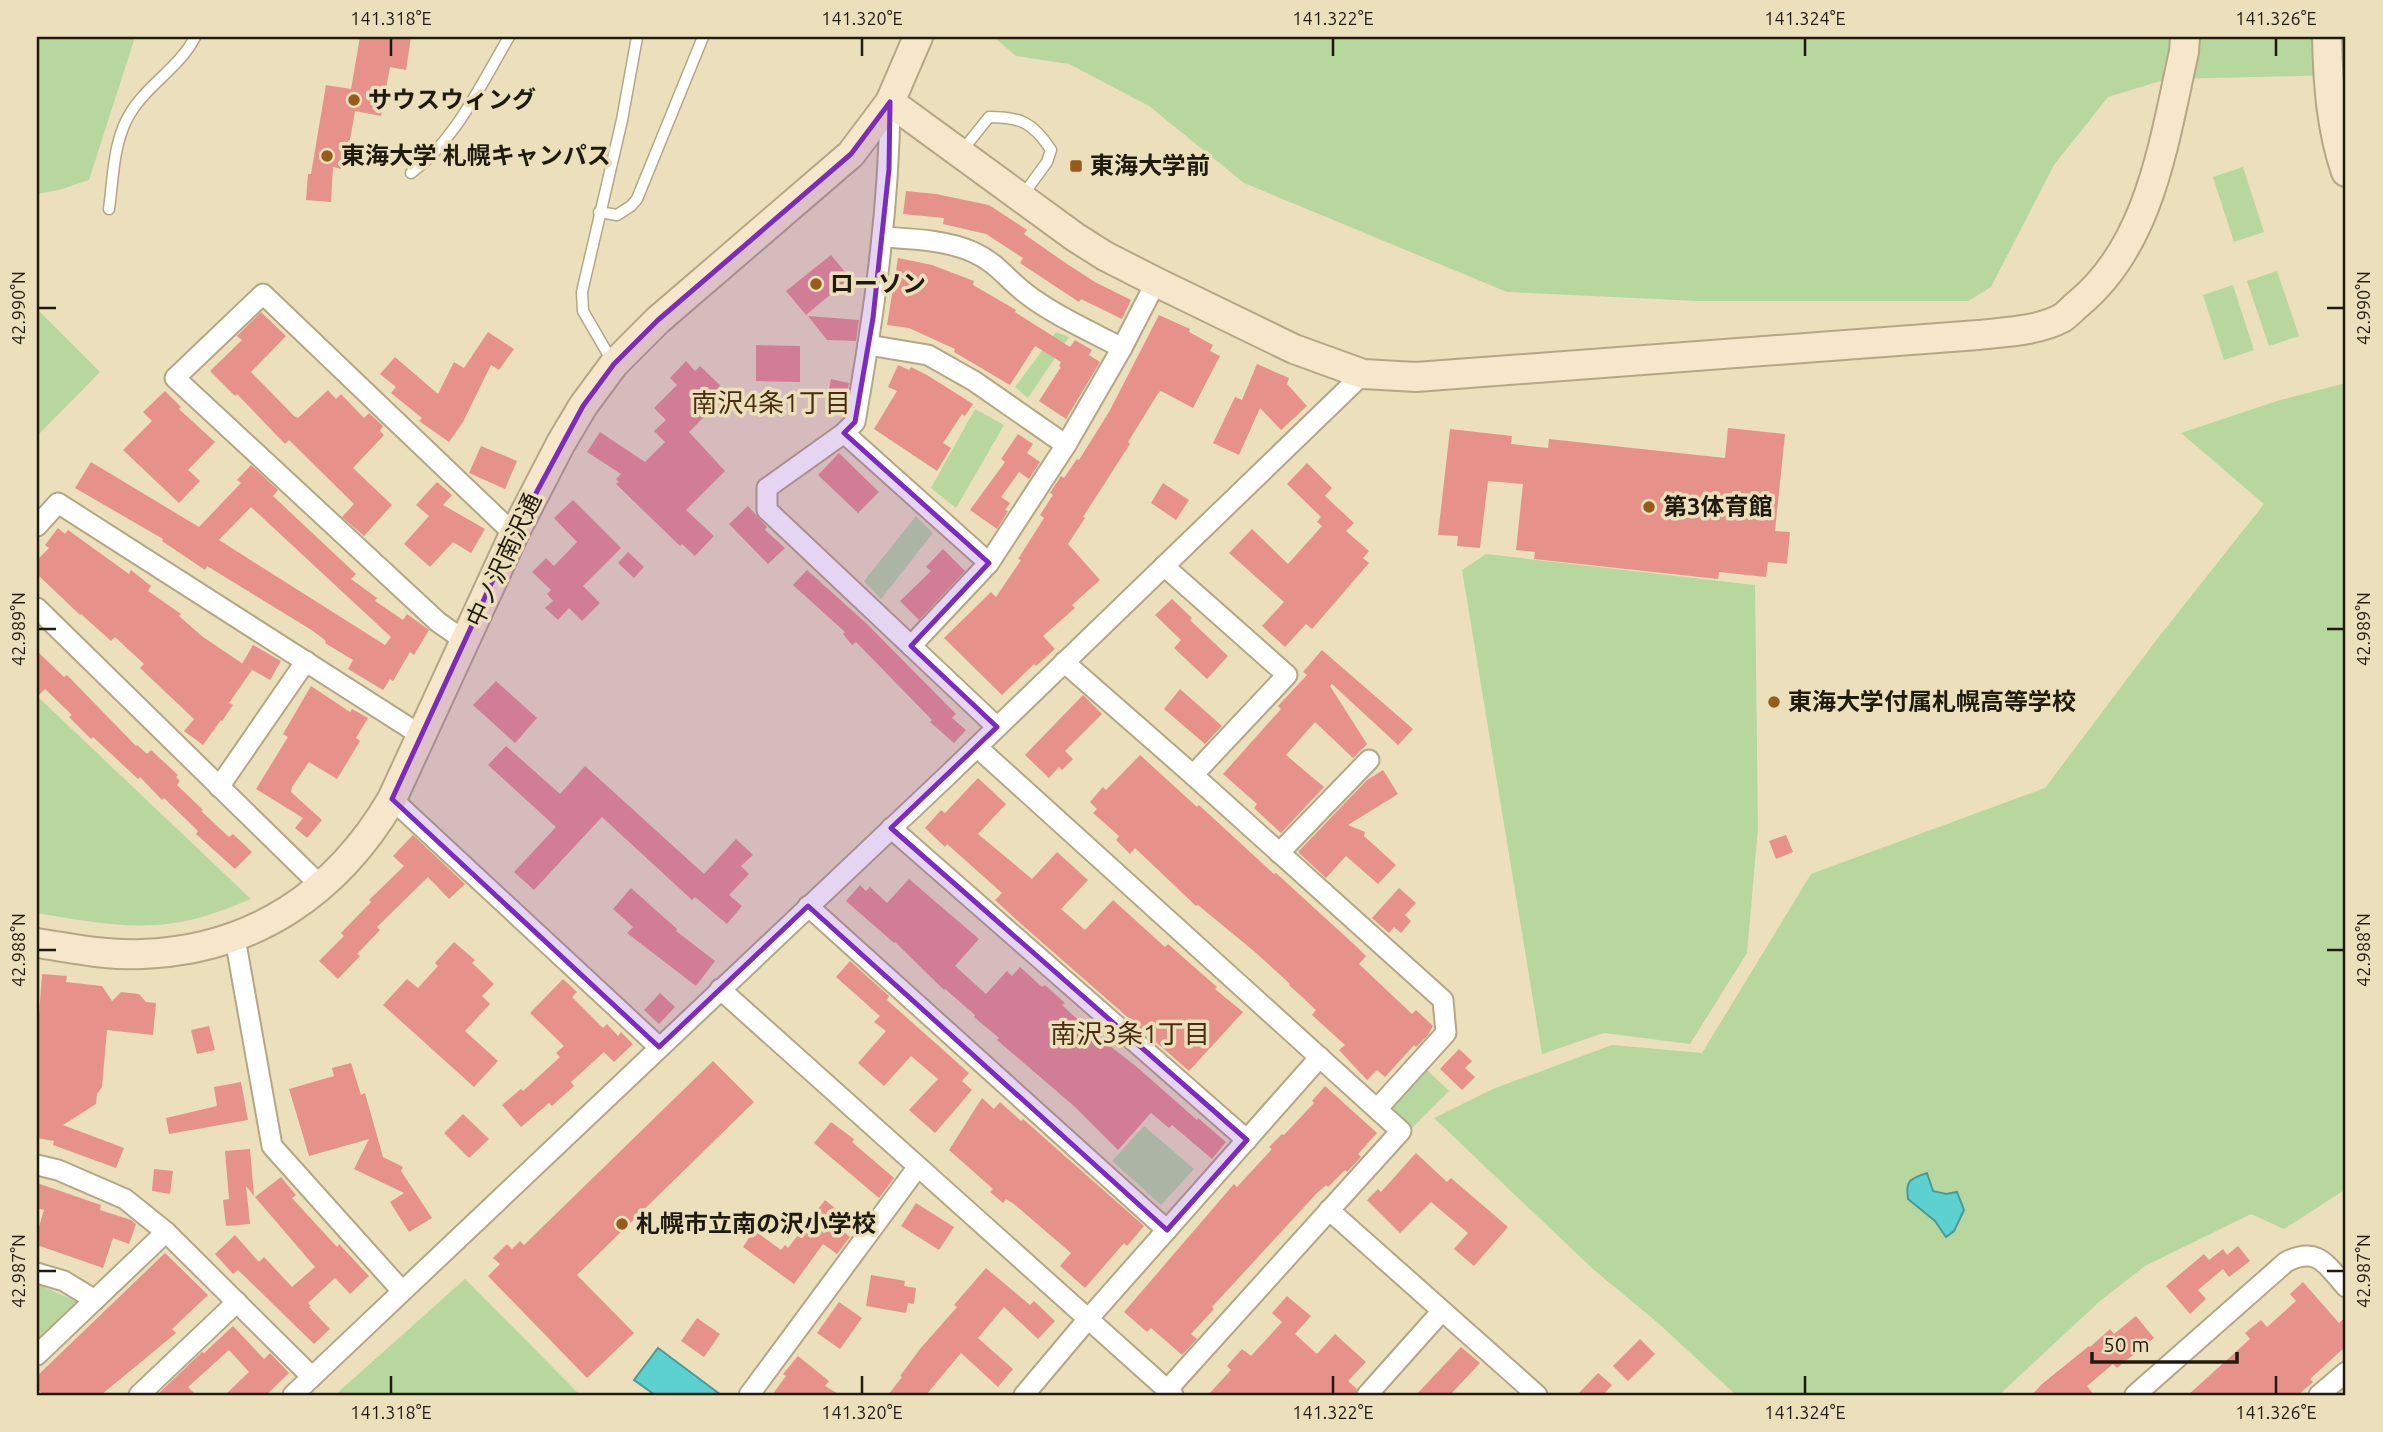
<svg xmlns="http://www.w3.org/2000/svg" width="2383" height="1432" viewBox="0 0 2383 1432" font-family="Ubuntu,'Noto Sans JP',sans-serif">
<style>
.green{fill:#b8d79f}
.water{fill:#5dd0d0;stroke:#4b9a96;stroke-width:2}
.building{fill:#e6928b;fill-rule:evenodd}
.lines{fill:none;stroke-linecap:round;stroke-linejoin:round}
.lane-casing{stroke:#b4a786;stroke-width:13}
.street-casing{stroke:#b4a786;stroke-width:23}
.secondary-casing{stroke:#b4a786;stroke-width:32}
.lane{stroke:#fff;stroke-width:10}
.street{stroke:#fff;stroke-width:19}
.secondary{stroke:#f6e6ca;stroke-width:28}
.marked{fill:#7b2cbf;fill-opacity:0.2;stroke:#7b2cbf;stroke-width:5;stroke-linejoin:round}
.ticks{fill:none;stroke:#201b0f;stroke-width:2.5}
.poi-dot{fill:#965c1a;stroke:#ecdfbc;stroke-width:2.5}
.labels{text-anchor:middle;stroke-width:7;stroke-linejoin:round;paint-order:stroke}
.poi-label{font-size:24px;font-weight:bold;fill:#201b0f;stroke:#ecdfbc;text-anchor:start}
.street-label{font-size:24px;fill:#201b0f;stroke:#ecdfbc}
.neighbourhood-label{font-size:26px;fill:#4a2d0f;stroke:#ecdfbc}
.neatline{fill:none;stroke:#201b0f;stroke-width:2.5}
.ticks-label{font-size:18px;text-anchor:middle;fill:#201b0f}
</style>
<rect width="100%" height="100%" fill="#ecdfbc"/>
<g class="green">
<polygon points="37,37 135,37 89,180 59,190 37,194"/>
<polygon points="994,37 2346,37 2346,75 2167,79 2108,97 2054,165 1991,287 1968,301 1697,301 1507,292 1244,183 1149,106 1069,64 1016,56"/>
<polygon points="2243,167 2264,232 2234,242 2213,177"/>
<polygon points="2277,271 2299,336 2269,346 2247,281"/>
<polygon points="2233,285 2254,350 2224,360 2203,295"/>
<polygon points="37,309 100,372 37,436"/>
<polygon points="1056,332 1069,337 1028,398 1015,387"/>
<polygon points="2346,383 2346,1189 2284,1229 2251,1214 2145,1266 2100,1301 1999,1395 1736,1395 1658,1323 1594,1270 1434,1118 1493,1089 1612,1045 1702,1053 1811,874 2045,788 2158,638 2264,504 2181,433 2280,400"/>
<polygon points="975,409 1004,425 956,508 931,488"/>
<polygon points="916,516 933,533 881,599 864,581"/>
<polygon points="1486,554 1755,585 1758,828 1747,953 1690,1044 1604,1033 1542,1054 1462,570"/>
<path d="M37 696 251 899C224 910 196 921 167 924 124 929 79 920 37 913Z"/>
<polygon points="1424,1067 1449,1091 1409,1131 1388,1108"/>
<polygon points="1144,1126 1194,1169 1161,1205 1112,1161"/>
<polygon points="465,1279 580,1395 335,1395"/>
<polygon points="37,1284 80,1303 37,1343"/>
</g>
<g class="water">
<path d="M1927 1173 1933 1191 1946 1194 1957 1192 1964 1210 1954 1231 1946 1237 1935 1221 1908 1199C1905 1179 1911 1179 1927 1173Z"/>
<polygon points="658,1348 721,1395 655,1395 634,1380"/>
</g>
<g class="building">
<polygon points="360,37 411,37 406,70 390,67 381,116 355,111 346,163 343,163 341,169 333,167 331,202 306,200 308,174 311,174 326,85 351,89"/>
<polygon points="906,191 936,194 989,205 1027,230 1024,234 1067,264 1095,282 1131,300 1122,319 1081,299 1079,302 1020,263 1023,258 986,234 943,224 944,218 903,214"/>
<polygon points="831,255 850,278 806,315 786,291"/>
<polygon points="898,258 932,265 974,281 973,285 1016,310 1015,312 1070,347 1075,340 1092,350 1089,355 1100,362 1066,419 1039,401 1061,367 1059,366 1061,362 1035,346 1010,385 954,352 955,349 909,328 887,325"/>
<polygon points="261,312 286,336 251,372 294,416 298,418 328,390 336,399 341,394 364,418 369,413 383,426 380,431 384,435 353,468 392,505 364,536 342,517 354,504 289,440 285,444 237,394 235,396 210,371 242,340 237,336"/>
<polygon points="1159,315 1190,329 1189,332 1213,345 1210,351 1220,356 1193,408 1161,391 1159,392 1128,442 1130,444 1083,517 1085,518 1068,544 1100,580 1072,605 1075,608 1043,636 1055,649 1036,666 1034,664 1002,695 944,638 991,592 996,597 1021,560 1018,559 1044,518 1040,515 1053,495 1050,493 1061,476 1064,478 1077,459 1079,460 1109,412"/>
<polygon points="808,316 859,320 856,341 827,340"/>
<polygon points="488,332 514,349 499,370 491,365 463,422 449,442 419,421 422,418 391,393 396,387 380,374 395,357 438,394 454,362 464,368"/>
<polygon points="756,345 800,346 800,382 756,381"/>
<polygon points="686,361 695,371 700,366 726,391 715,402 717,404 689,432 725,471 686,510 714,536 695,556 682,544 680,546 616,484 619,482 616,479 621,474 587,452 600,432 645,462 665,442 654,431 666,420 654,408 677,385 670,378"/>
<polygon points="1257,364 1289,378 1287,384 1307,406 1281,430 1260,408 1239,455 1213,443 1235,397 1242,400"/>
<polygon points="898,365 909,370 911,367 927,375 973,404 965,416 962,414 943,443 951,448 937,471 874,429 897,391 888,387"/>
<polygon points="831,379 849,383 846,399 828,394"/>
<polygon points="165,391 181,407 179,409 215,442 188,470 200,481 179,503 123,450 152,421 143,412"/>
<polygon points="1728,428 1785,434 1775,531 1790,532 1787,564 1768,562 1766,577 1719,572 1718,579 1534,559 1535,552 1516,550 1523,484 1488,481 1480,548 1457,546 1458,536 1438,535 1450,429 1512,436 1511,444 1548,448 1549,439 1725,458"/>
<polygon points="1018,434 1033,444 1027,453 1040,462 1029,479 1019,472 1001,497 1010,503 1005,510 1008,511 997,529 970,510 1005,462 1001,459"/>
<polygon points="481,446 517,461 505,489 469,473"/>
<polygon points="839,453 879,492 858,513 818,475"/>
<path d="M91 462 199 527 241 483 237 480 251 465 278 490 273 496 356 574 351 579 377 598 375 601 403 620 407 614 429 630 414 655 410 652 393 681 390 679 383 690 348 669 353 660 325 643 326 641 313 631 207 566 205 570 162 541 163 539 75 488ZM251 507 391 637 385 645 219 540Z"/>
<polygon points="1307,463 1332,488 1325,496 1354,523 1346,531 1369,551 1363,558 1369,563 1312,629 1306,624 1285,647 1262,626 1284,602 1229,553 1252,529 1288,564 1322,526 1317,522 1321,517 1287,484"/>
<polygon points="437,482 452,495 443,505 485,529 471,553 453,542 430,567 404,544 429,516 416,505"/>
<polygon points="1163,483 1189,500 1176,520 1151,503"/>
<polygon points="573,500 621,548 583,586 600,603 582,621 569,608 558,620 545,608 553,601 547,594 551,590 532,572 546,558 554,566 577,542 554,518"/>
<polygon points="748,506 767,527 765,530 785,548 768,564 729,524"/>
<polygon points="58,528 65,534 68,530 129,574 131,570 151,586 148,591 181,614 179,616 203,637 252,670 229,703 233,705 222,721 221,720 203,745 184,731 194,719 140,668 144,664 115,637 111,641 81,614 80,615 37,574 37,560 49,548 45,545"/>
<polygon points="943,549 965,571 919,620 900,601 931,571 926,567"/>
<polygon points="628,552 644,567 634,578 618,563"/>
<polygon points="807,570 866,623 956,714 952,718 966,730 954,743 930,722 932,720 856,642 852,645 843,634 845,632 793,585"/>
<polygon points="1172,599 1192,618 1190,620 1228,656 1207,679 1174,648 1181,640 1155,615"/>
<polygon points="253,645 281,661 270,680 242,664"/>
<polygon points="1322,650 1413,729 1398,745 1332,684 1330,686 1367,744 1353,758 1315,722 1286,755 1324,787 1281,833 1254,808 1257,804 1223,774 1281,709 1278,706 1307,675 1303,672"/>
<polygon points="37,651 64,677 67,675 136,746 137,745 147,754 151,750 178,775 176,777 180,781 177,785 203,810 201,811 229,837 233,834 252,852 235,869 196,834 198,831 164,798 162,800 140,777 138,779 93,737 91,739 69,717 72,715 45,689 37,697"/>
<polygon points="496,681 537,718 515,743 473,705"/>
<polygon points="311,686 350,712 352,709 368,718 356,738 360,741 337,779 309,762 292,787 291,792 322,820 307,838 295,828 303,818 256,789 288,737 283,734"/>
<polygon points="1180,689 1222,726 1205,744 1164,709"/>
<polygon points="1083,695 1102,714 1065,751 1073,759 1062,770 1059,767 1049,778 1025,755"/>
<polygon points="506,746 560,794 585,766 704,874 736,839 753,855 741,866 749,874 729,895 742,906 727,924 695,897 692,900 602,817 534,890 514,872 556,827 488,765"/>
<polygon points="1140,755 1197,807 1199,805 1274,874 1276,873 1357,947 1366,956 1359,964 1412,1014 1416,1010 1433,1026 1428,1035 1416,1047 1414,1045 1385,1077 1377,1070 1367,1080 1339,1050 1345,1045 1312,1015 1316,1010 1289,985 1290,984 1255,952 1198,905 1196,906 1135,848 1130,854 1116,840 1119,836 1093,813 1097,809 1090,802 1103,787 1106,790"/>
<polygon points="1383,770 1398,794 1348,825 1365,832 1364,836 1396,865 1378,884 1346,856 1326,878 1298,852 1367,780"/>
<polygon points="978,778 1006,804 978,834 1032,879 1057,852 1088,880 1061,909 1085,930 1113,900 1165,947 1168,944 1217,987 1215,989 1243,1012 1189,1071 1020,923 995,900 1002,893 947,844 945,847 925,828 941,810 945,813"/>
<polygon points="413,835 465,884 449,899 428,877 377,927 380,930 357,954 360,956 338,979 319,961 344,936 341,933 371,902 369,900 404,866 393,856"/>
<polygon points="1786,835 1793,852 1776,859 1769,841"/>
<polygon points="909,879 979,939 955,966 986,994 1007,971 1012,976 1020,967 1042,987 1045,985 1065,1003 1062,1005 1088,1029 1137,1067 1197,1120 1198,1118 1226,1142 1212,1159 1172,1125 1169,1128 1151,1113 1118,1150 1074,1106 997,1040 999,1038 974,1017 975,1015 945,989 944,990 895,942 894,943 846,901 860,885 866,891 870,887 887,903"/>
<polygon points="631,888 677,929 676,931 715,961 696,986 627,933 633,927 613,909"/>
<polygon points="1399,888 1416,903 1405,915 1411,921 1401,933 1394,927 1389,933 1372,918"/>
<polygon points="454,942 475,960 472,963 494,984 482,996 490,1004 465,1031 498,1061 474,1087 383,1005 407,979 418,988 438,966 435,963"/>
<polygon points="850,961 889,996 887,1000 969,1073 962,1081 972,1090 935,1133 909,1110 938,1079 911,1056 884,1086 858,1063 886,1031 874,1022 880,1016 836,977"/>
<polygon points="42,974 67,976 66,982 102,986 112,1001 121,992 139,994 146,1002 156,1003 153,1035 107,1030 102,1087 97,1094 96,1104 63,1125 124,1148 116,1168 53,1145 54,1141 37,1138 37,1043"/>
<polygon points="563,979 577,992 572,997 603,1028 607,1024 618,1036 621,1032 633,1044 614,1062 604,1052 571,1082 574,1086 552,1106 549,1103 521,1127 502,1105 521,1089 523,1091 560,1057 556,1053 564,1046 530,1013"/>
<polygon points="660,993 675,1007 659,1024 644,1010"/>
<polygon points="209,1026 215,1050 197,1054 191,1030"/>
<polygon points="1459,1049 1472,1061 1465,1068 1475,1077 1462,1090 1440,1069"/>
<polygon points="713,1061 754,1102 577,1275 634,1333 587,1378 488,1276 500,1264 493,1258 507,1244 512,1249 520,1241 524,1245"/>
<polygon points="351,1063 361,1095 365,1093 383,1157 403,1167 401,1171 432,1218 409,1232 390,1202 404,1193 354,1169 369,1139 309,1156 289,1089 334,1076 332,1068"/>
<polygon points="241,1082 248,1120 169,1134 166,1118 217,1106 214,1087"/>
<polygon points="1325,1086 1377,1133 1358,1154 1361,1157 1347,1172 1345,1170 1328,1187 1326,1185 1316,1194 1212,1307 1214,1309 1191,1334 1197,1339 1182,1355 1151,1328 1147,1332 1124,1312 1234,1184 1237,1187 1272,1149 1269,1147 1282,1134 1284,1135 1314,1103 1312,1101"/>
<polygon points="982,1098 994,1109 1000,1102 1021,1121 1023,1119 1144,1226 1127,1246 1124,1243 1085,1288 1060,1266 1071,1253 1014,1204 1006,1199 1003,1203 990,1192 993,1189 949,1150"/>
<polygon points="463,1114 489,1139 469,1158 444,1133"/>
<polygon points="831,1122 854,1139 852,1142 894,1178 879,1198 814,1143"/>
<polygon points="250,1149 254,1196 246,1186 250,1224 226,1226 223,1200 229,1199 225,1151"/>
<polygon points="1416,1153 1447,1182 1451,1178 1508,1227 1474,1266 1454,1249 1468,1233 1431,1202 1400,1233 1367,1200 1378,1189 1381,1192"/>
<polygon points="154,1169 173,1171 170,1194 152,1191"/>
<polygon points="281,1177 296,1195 292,1198 337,1247 339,1244 369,1276 350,1294 335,1278 308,1303 311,1306 309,1307 330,1329 314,1344 238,1270 233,1274 215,1254 235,1235 259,1262 264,1257 292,1287 315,1267 255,1197"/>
<polygon points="37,1183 101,1205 100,1210 131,1220 136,1224 129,1244 113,1238 103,1268 37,1245 37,1233 44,1210 37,1208"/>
<polygon points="825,1200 842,1214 834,1224 850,1237 837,1254 823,1244 794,1284 743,1247 754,1230 781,1250 785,1245 788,1248"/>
<polygon points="916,1203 954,1227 939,1250 901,1226"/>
<polygon points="2238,1246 2250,1261 2229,1277 2223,1269 2198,1290 2206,1299 2190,1314 2166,1286 2204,1254 2209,1260 2223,1249 2227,1255"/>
<polygon points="165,1253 208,1295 172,1329 176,1333 101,1395 43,1395 37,1388 37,1376"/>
<polygon points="986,1268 1030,1305 1034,1301 1055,1321 1038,1339 1004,1307 978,1338 1013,1369 998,1387 961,1353 926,1395 888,1395 902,1377 900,1376 920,1349 957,1307 954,1305"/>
<polygon points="871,1275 905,1281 904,1286 916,1288 914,1304 908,1303 906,1313 866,1306"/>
<polygon points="2303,1282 2339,1323 2346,1317 2346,1346 2310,1379 2313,1382 2298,1395 2188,1395 2250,1339 2245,1333 2261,1320 2267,1327 2296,1301 2290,1294"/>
<polygon points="1287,1296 1311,1316 1295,1334 1317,1354 1335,1334 1366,1362 1348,1381 1357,1389 1355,1395 1208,1395 1231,1370 1227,1366 1242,1349 1251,1356 1282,1322 1272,1313"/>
<polygon points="839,1302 862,1318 840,1349 817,1333"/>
<polygon points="2136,1316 2154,1338 2117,1368 2113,1364 2087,1386 2094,1395 2032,1395 2042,1384 2089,1346 2090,1347 2110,1329 2114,1334"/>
<polygon points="697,1318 720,1334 704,1357 681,1341"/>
<polygon points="233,1326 264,1359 270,1353 289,1373 266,1395 225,1395 249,1372 229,1350 188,1387 196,1395 157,1395 202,1352 204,1353"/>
<polygon points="1640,1339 1655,1354 1628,1381 1613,1366"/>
<polygon points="1461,1347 1480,1363 1450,1395 1416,1395"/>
<polygon points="798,1356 829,1381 825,1386 840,1395 772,1395 786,1376 783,1374"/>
<polygon points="1598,1373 1612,1385 1603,1395 1577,1395"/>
</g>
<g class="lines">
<defs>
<g id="lane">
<path d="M961 152 989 117C1020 117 1033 122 1051 150L1047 162 1023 195"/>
<path d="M411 173C456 140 481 84 509 37"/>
<path d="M109 209C113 180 113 146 127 119 143 87 179 69 195 37"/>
<polyline points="599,212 617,215 631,206 637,199 703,37"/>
<polyline points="612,361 583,311 582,292 622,120 637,37"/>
</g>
<g id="street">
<path d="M890 102C889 211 874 314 855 422L844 433 767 488V510L997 727"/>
<path d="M883 237C912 239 946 240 973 252 997 263 1005 277 1024 292 1053 315 1090 331 1122 348"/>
<polyline points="868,345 928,355 974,381 1066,445"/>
<polyline points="844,433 989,563"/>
<polyline points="37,526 58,503 422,736"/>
<polyline points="1164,566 1287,675 1193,775"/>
<polyline points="37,608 322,887"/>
<polyline points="465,641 438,622 175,378 263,294 514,534"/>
<polyline points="911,646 989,563 1066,445 1122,348 1156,282"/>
<polyline points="1064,662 1193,775 1443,1000 1446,1033 1377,1109"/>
<polyline points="977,747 1401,1131 1167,1390"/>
<polyline points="219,787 306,661"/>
<polyline points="392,799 659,1047"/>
<polyline points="891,828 1247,1140"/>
<polyline points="1279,853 1369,760"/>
<polyline points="808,906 1167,1230"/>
<polyline points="235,938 272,1146 402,1291"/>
<polyline points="720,989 1173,1395"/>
<polyline points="37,1165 58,1170 125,1199 166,1232 312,1377"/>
<polyline points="1329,1210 1537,1395"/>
<polyline points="37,1273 64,1281 95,1300"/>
<polyline points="37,1355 166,1232"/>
<polyline points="139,1395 237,1302"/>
<polyline points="293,1395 949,774 1363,374"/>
<polyline points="749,1395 917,1168"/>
<polyline points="1024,1395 1088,1319 1320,1057"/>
<polyline points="1367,1395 1442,1311"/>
<path d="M2135 1395 2286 1262C2317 1246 2326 1264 2346 1287"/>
<polyline points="2319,1395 2346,1372"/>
</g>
<g id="secondary">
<path d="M2327 37C2328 83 2331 129 2346 172"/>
<path d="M890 102 1075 237 1105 256 1156 282 1294 349 1363 374 1416 377 1978 335C2005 332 2038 331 2062 318 2068 314 2073 308 2078 304 2151 244 2164 140 2184 52L2185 37"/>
<path d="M37 943C71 948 107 956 142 954 253 950 337 893 392 799L514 534 561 443 583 406 614 364 658 320 851 154 890 102 918 37"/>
</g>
</defs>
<use href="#lane" class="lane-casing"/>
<use href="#street" class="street-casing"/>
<use href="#secondary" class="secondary-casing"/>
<use href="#lane" class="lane"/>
<use href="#street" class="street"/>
<use href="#secondary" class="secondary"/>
</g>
<path class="marked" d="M890 102 889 169 873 318 855 422 844 433 989 563 911 646 997 727 891 828 1247 1140 1167 1230 808 906 659 1047 392 799 514 534 583 406 614 364 658 320 851 154Z"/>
<path class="ticks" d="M391 38V56M862 38V56M1333 38V56M1805 38V56M2276 38V56M38 308H56M2327 308H2344M38 629H56M2327 629H2344M38 950H56M2327 950H2344M38 1271H56M2327 1271H2344M391 1376V1394M862 1376V1394M1333 1376V1394M1805 1376V1394M2276 1376V1394"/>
<g class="poi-dot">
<circle cx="354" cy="100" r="7"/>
<circle cx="327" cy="156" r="7"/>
<rect x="1069" y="159" width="14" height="14" rx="3.5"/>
<circle cx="816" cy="284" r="7"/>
<circle cx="1649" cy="507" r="7"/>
<circle cx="1774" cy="702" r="7"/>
<circle cx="622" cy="1224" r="7"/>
</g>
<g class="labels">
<g class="poi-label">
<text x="368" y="108">サウスウィング</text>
<text x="341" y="164">東海大学 札幌キャンパス</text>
<text x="1090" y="174">東海大学前</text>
<text x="830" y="292">ローソン</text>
<text x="1663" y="515">第3体育館</text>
<text x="1788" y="710">東海大学付属札幌高等学校</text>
<text x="636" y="1232">札幌市立南の沢小学校</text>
</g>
<g class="street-label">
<text transform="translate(504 560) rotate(-65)" y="8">中ノ沢南沢通</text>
</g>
<g class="neighbourhood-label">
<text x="771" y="412">南沢4条1丁目</text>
<text x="1130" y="1043">南沢3条1丁目</text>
</g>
</g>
<rect width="2383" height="1432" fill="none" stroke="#ecdfbc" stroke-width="77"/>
<path d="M2092 1352v10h145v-10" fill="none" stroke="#201b0f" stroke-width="3.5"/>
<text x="2103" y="1352" font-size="21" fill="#201b0f" stroke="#ecdfbc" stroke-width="5" paint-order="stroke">50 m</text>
<rect x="38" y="38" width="2306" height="1356" class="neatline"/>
<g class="ticks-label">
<text x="391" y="25">141.318°E</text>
<text x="862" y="25">141.320°E</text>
<text x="1333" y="25">141.322°E</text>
<text x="1805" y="25">141.324°E</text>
<text x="2276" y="25">141.326°E</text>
<text transform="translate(19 308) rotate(-90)" y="6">42.990°N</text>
<text transform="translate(2364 308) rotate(-90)" y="6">42.990°N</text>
<text transform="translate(19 629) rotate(-90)" y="6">42.989°N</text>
<text transform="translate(2364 629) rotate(-90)" y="6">42.989°N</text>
<text transform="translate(19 950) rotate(-90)" y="6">42.988°N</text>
<text transform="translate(2364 950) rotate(-90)" y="6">42.988°N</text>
<text transform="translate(19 1271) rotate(-90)" y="6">42.987°N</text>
<text transform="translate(2364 1271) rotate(-90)" y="6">42.987°N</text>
<text x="391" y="1419">141.318°E</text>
<text x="862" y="1419">141.320°E</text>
<text x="1333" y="1419">141.322°E</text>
<text x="1805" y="1419">141.324°E</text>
<text x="2276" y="1419">141.326°E</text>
</g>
</svg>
